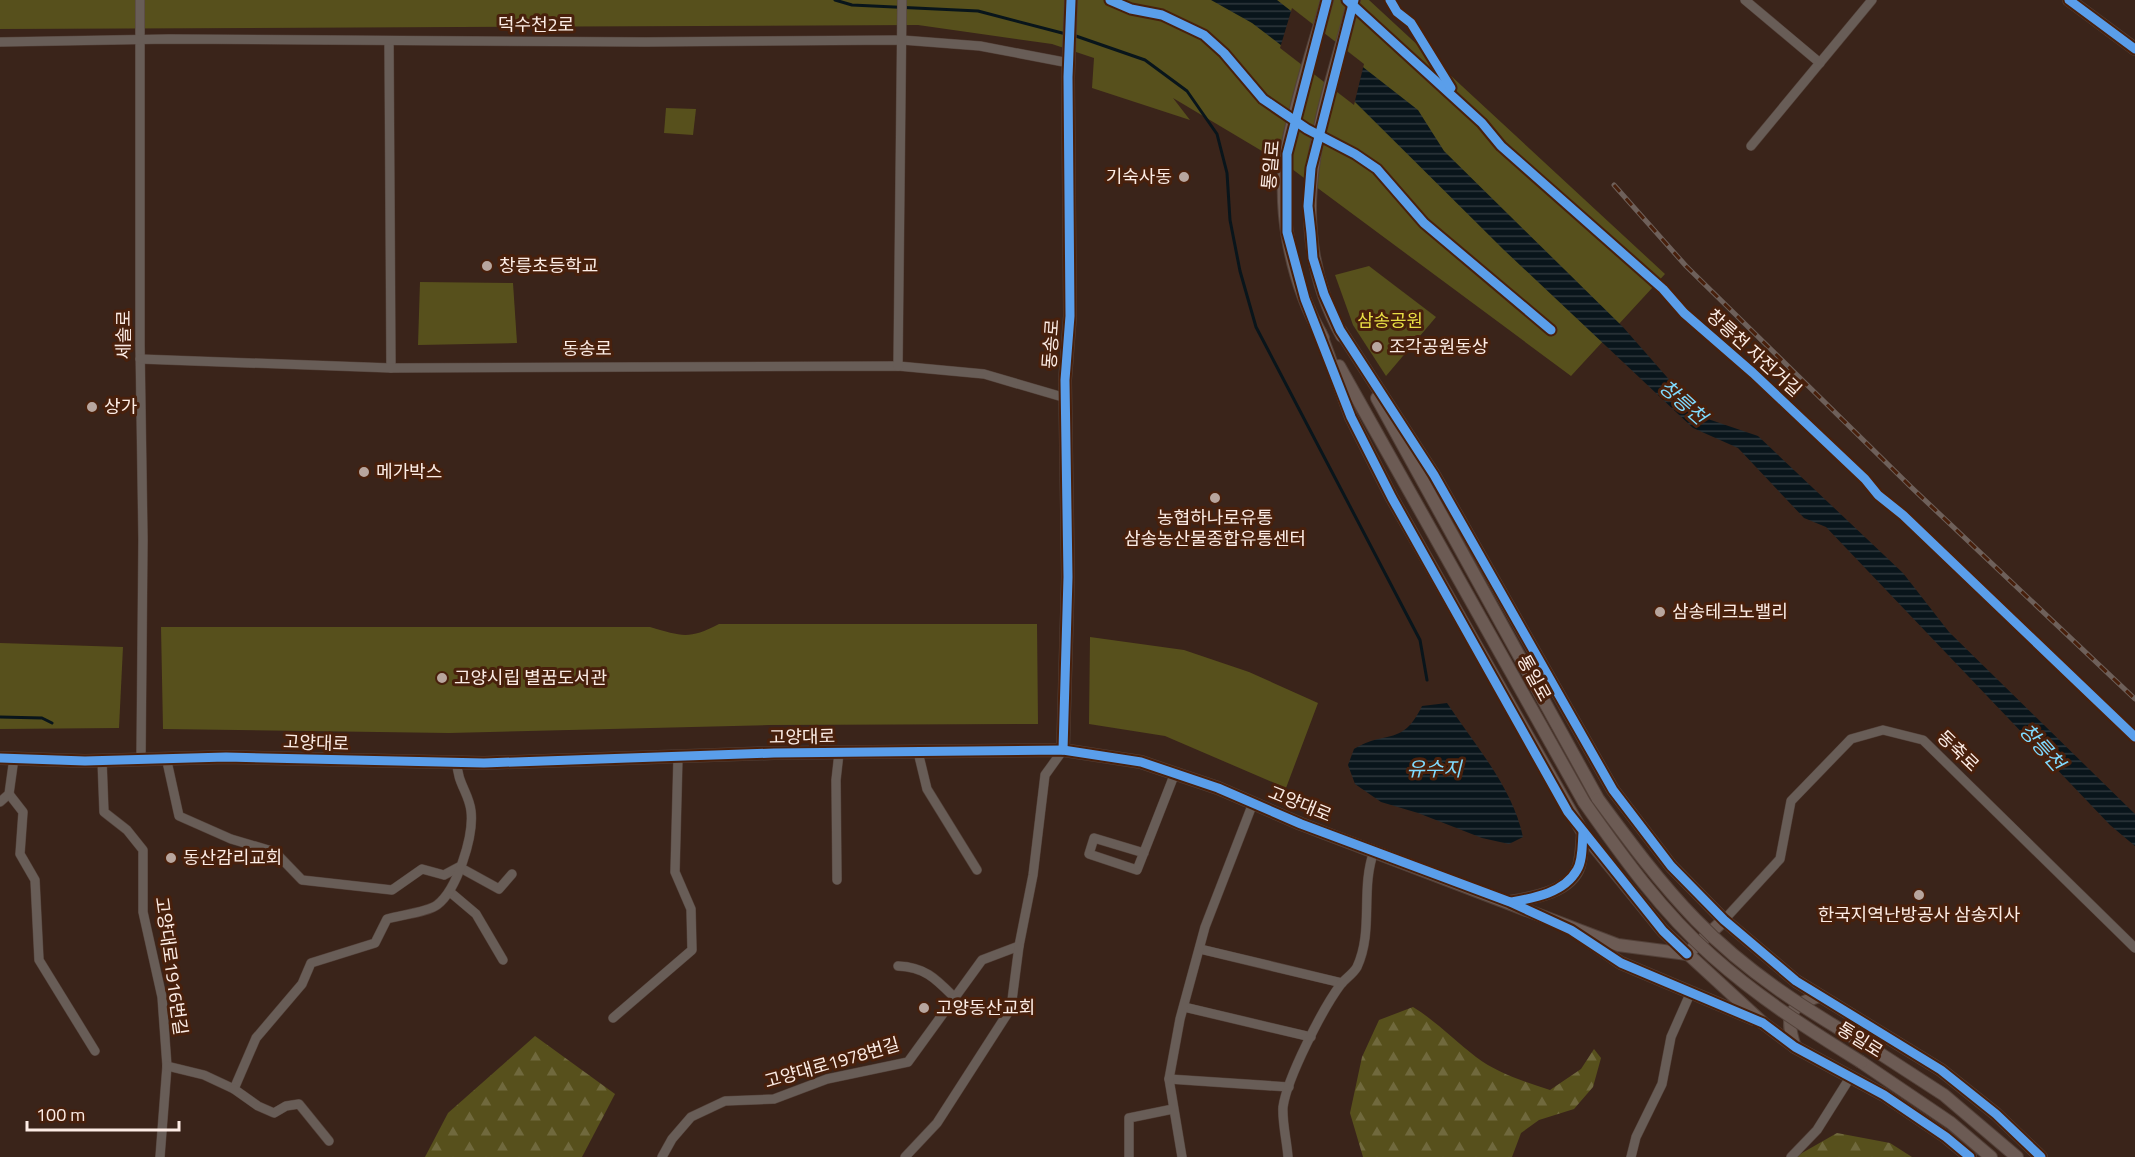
<svg xmlns="http://www.w3.org/2000/svg" width="2135" height="1157" viewBox="0 0 2135 1157" font-family="'Titillium Web','Noto Sans KR',sans-serif">
<style>
.forest{fill:url(#forest-firs)}
.park{fill:#57501c}
.water{fill:url(#water-rules)}
.pier{fill:#3a241a}
.lines{fill:none;stroke-linecap:round;stroke-linejoin:round}
.stream{stroke:#09151b;stroke-width:3}
.minor-casing{stroke:#534139;stroke-width:10}
.major-casing{stroke:#534139;stroke-width:14}
.minor{stroke:#685d57;stroke-width:9}
.major{stroke:#6c5b54;stroke-width:12}
.rail-casing{stroke:#6e605a;stroke-width:5}
.rail{stroke:#48200c;stroke-width:3;stroke-dasharray:9;stroke-linecap:butt}
.major-bridge-casing{stroke:#534139;stroke-width:14;stroke-linecap:butt}
.major-bridge{stroke:#6c5b54;stroke-width:12}
.cycleway-casing{stroke:#48200c;stroke-width:13}
.cycleway{stroke:#5a9eea;stroke-width:9}
.poi-dot{fill:#b8a69e;stroke:#48200c;stroke-width:2}
.labels{text-anchor:middle;stroke-width:6;stroke-linejoin:round;paint-order:stroke}
.street-label{font-size:18px;fill:#fcece5;stroke:#48200c}
.poi-label{font-size:18px;fill:#fcece5;stroke:#48200c;text-anchor:start}
.park-label{font-size:18px;fill:#e9df45;stroke:#48200c}
.water-label{font-size:20px;font-style:italic;fill:#80dbff;stroke:#48200c}
</style>
<defs>
<pattern id="forest-firs" width="22" height="20" patternUnits="userSpaceOnUse" patternTransform="scale(1.5)"><rect width="22" height="20" fill="#57501c"/><path d="M5 1l3.5 6h-7zM16 11l3.5 6h-7z" fill="#70693d"/></pattern>
<pattern id="water-rules" width="6" height="5" patternUnits="userSpaceOnUse" patternTransform="scale(1.5)"><rect width="6" height="5" fill="#09151b"/><path d="M0 2.5h6" fill="none" stroke="#2e373c"/></pattern>
</defs>
<rect width="100%" height="100%" fill="#3a241a"/>
<g class="forest">
<path d="M1413 1007C1436 1021 1455 1041 1476 1057 1497 1073 1525 1082 1550 1090L1581 1069 1594 1049 1601 1058 1593 1087 1574 1109 1539 1120 1521 1133 1512 1157H1363L1350 1113 1362 1057 1379 1020Z"/>
<polygon points="535,1036 615,1094 582,1157 425,1157 448,1113"/>
<polygon points="1837,1133 1890,1143 1912,1157 1795,1157"/>
</g>
<g class="park">
<polygon points="0,0 1369,0 1665,274 1571,376 1292,169 1173,98 1190,120 1092,88 1094,58 1052,44 918,25 0,29"/>
<polygon points="666,108 696,109 693,135 664,133"/>
<polygon points="1369,266 1436,317 1386,376 1353,325 1335,275"/>
<polygon points="420,282 513,283 517,343 418,345"/>
<path d="M719 624H1037L1038 724 769 725 449 733 163 729 161 627H650C682 636 688 640 719 624Z"/>
<polygon points="1090,637 1184,650 1249,672 1318,703 1286,788 1165,736 1089,724"/>
<polygon points="0,643 123,647 119,728 0,729"/>
</g>
<g class="water">
<polygon points="1211,0 1277,0 1418,110 1444,151 1623,327 1702,417 1758,436 1903,573 1949,632 2135,814 2135,846 2110,825 1826,527 1804,518 1738,448 1693,428 1504,250 1354,101 1252,23"/>
<path d="M1447 703C1475 745 1513 788 1523 837L1509 844 1482 838 1418 813 1381 802 1355 784 1348 765 1354 749C1388 729 1402 747 1422 706Z"/>
</g>
<polygon class="pier" points="1292,8 1364,64 1354,105 1280,48"/>
<g class="lines">
<g class="stream">
<polyline points="835,0 852,5 978,11 1066,34"/>
<polyline points="1073,35 1145,60 1187,91 1217,134 1227,173 1230,220 1240,271 1256,327 1420,640 1427,680"/>
<polyline points="0,717 42,718 52,723"/>
</g>
<defs>
<g id="minor">
<polyline points="140,0 140,345 143,539 141,757"/>
<polyline points="1745,0 1820,63"/>
<polyline points="389,41 391,368"/>
<polyline points="0,42 169,39 646,42 902,40 980,46 1069,63"/>
<polyline points="1751,146 1872,0"/>
<polyline points="140,359 391,368 898,366 984,374 1066,398"/>
<polyline points="898,366 902,0"/>
<polyline points="918,752 927,789 977,870"/>
<polyline points="166,757 179,816 231,839 275,852 302,880 392,890 422,869 444,875 459,867 499,889 512,874"/>
<polyline points="102,760 104,812 127,830 143,850 143,912 162,997 167,1066 160,1157"/>
<polyline points="9,794 23,812 20,854 35,880 39,960 95,1051"/>
<polyline points="0,802 9,794 14,758"/>
<polyline points="1144,853 1094,838 1089,854 1137,870 1175,773"/>
<polyline points="837,880 836,780 839,753"/>
<polyline points="450,892 476,914 503,960"/>
<polyline points="1724,920 1780,859 1791,801 1851,739 1883,730 1923,740 2135,948"/>
<polyline points="1200,949 1342,983"/>
<path d="M898 966C925 967 936 979 954 997"/>
<polyline points="1184,1007 1311,1037"/>
<polyline points="613,1018 692,950 691,909 675,872 678,757"/>
<path d="M167 1066 204 1075 234 1089 256 1038 302 984 311 963 375 943 387 919C400 915 428 912 437 905 457 890 474 836 471 811 469 793 457 783 457 762"/>
<polyline points="1169,1079 1289,1087"/>
<polyline points="234,1089 258,1106 274,1113 286,1106 299,1104 329,1141"/>
<polyline points="662,1157 672,1139 691,1117 725,1101 774,1099 827,1079 908,1062 982,960 1019,946"/>
<polyline points="905,1157 937,1123 1011,1008 1019,946 1033,875 1045,775 1063,750"/>
<polyline points="1129,1157 1129,1118 1173,1109"/>
<polyline points="1182,1157 1169,1079 1180,1019 1205,927 1253,803"/>
<path d="M1288 1157C1287 1142 1282 1122 1283 1107 1287 1078 1323 1008 1341 984 1346 978 1353 974 1357 967 1374 930 1360 890 1374 851"/>
<polyline points="1631,1157 1636,1137 1662,1084 1671,1037 1690,994"/>
<polyline points="1791,1157 1817,1130 1851,1076"/>
</g>
<g id="major">
<polyline points="2069,0 2135,49"/>
<polyline points="1340,330 1434,475 1613,790 1671,866 1724,920 1796,981 1941,1070 1996,1114 2041,1157"/>
<polyline points="1320,332 1351,417 1392,498 1583,833 1663,931 1763,1023 1795,1047 1884,1095 1946,1137 1970,1157"/>
<path d="M1342 336C1279 221 1323 116 1354 0"/>
<path d="M1323 338C1290 280 1275 203 1289 138 1299 91 1314 46 1327 0"/>
<polyline points="1339,366 1584,802"/>
<polyline points="1377,398 1598,799"/>
<polyline points="1063,750 1068,577 1065,380 1070,316 1068,77 1071,0"/>
<polyline points="0,758 85,761 226,757 484,763 774,753 1063,750 1141,762 1218,788 1301,824 1618,945 1687,954"/>
<path d="M1510 902C1532 898 1571 892 1579 866 1582 856 1582 844 1583 833"/>
<polyline points="1586,939 1621,963 1754,1019"/>
<polyline points="1687,954 1724,920"/>
<path d="M1795 1047C1785 1017 1788 1005 1820 996"/>
<polyline points="1870,1047 1944,1095 2017,1157"/>
<polyline points="1861,1062 1951,1123 1991,1157"/>
</g>
</defs>
<use href="#minor" class="minor-casing"/>
<use href="#major" class="major-casing"/>
<use href="#minor" class="minor"/>
<use href="#major" class="major"/>
<defs>
<polyline id="rail" points="1614,185 1686,266 1911,487 2135,699"/>
</defs>
<use href="#rail" class="rail-casing"/>
<use href="#rail" class="rail"/>
<defs>
<g id="major-bridge">
<path d="M1598 799C1629 841 1660 883 1696 920 1746 972 1808 1011 1870 1047"/>
<path d="M1584 802C1622 856 1662 912 1712 956 1758 997 1809 1030 1861 1062"/>
</g>
</defs>
<use href="#major-bridge" class="major-bridge-casing"/>
<use href="#major-bridge" class="major-bridge"/>
<defs>
<g id="cycleway">
<polyline points="1110,0 1131,9 1162,15 1204,35 1224,53 1263,99 1307,129 1355,154 1377,169 1424,223 1551,330"/>
<polyline points="1327,0 1287,154 1287,232 1305,299 1351,417 1392,498 1568,812 1663,931 1687,954"/>
<polyline points="1347,0 1482,123 1501,146 1663,289 1684,313 1753,373 1865,479 1878,495 1903,515 2135,737"/>
<polyline points="1354,0 1311,168 1308,206 1311,233 1313,258 1324,294 1340,330 1434,475 1613,790 1671,866 1724,920 1796,981 1941,1070 1996,1114 2041,1157"/>
<polyline points="1390,0 1397,12 1411,23 1451,88"/>
<polyline points="2069,0 2135,49"/>
<polyline points="1063,750 1068,577 1065,380 1070,316 1068,77 1071,0"/>
<polyline points="0,758 85,761 226,757 484,763 774,753 1063,750 1141,762 1218,788 1301,824 1510,902 1571,930 1621,963 1763,1023 1795,1047 1884,1095 1946,1137 1970,1157"/>
<path d="M1511 902C1534 898 1564 893 1577 870 1583 860 1582 844 1583 833"/>
</g>
</defs>
<use href="#cycleway" class="cycleway-casing"/>
<use href="#cycleway" class="cycleway"/>
</g>
<g class="poi-dot">
<circle cx="1184" cy="177" r="6"/>
<circle cx="487" cy="266" r="6"/>
<circle cx="1377" cy="347" r="6"/>
<circle cx="92" cy="407" r="6"/>
<circle cx="364" cy="472" r="6"/>
<circle cx="1215" cy="498" r="6"/>
<circle cx="1660" cy="612" r="6"/>
<circle cx="442" cy="678" r="6"/>
<circle cx="171" cy="858" r="6"/>
<circle cx="1919" cy="895" r="6"/>
<circle cx="924" cy="1008" r="6"/>
</g>
<g class="labels">
<g class="street-label">
<text x="536" y="31">덕수천2로</text>
<text transform="translate(1271 165) rotate(-85)" y="6">통일로</text>
<text transform="translate(124 335) rotate(-90)" y="6">세솔로</text>
<text transform="translate(1051 344) rotate(-86)" y="6">동송로</text>
<text x="587" y="355">동송로</text>
<text transform="translate(1754 353) rotate(42)" y="6">창릉천 자전거길</text>
<text transform="translate(1534 678) rotate(61)" y="6">통일로</text>
<text transform="translate(802 737) rotate(-1)" y="6">고양대로</text>
<text transform="translate(316 743) rotate(2)" y="6">고양대로</text>
<text transform="translate(1958 751) rotate(44)" y="6">동축로</text>
<text transform="translate(1300 804) rotate(22)" y="6">고양대로</text>
<text transform="translate(171 966) rotate(82)" y="6">고양대로1916번길</text>
<text transform="translate(1860 1040) rotate(32)" y="6">통일로</text>
<text transform="translate(832 1063) rotate(-16)" y="6">고양대로1978번길</text>
</g>
<g class="poi-label">
<text x="1172" y="183" text-anchor="end">기숙사동</text>
<text x="499" y="272">창릉초등학교</text>
<text x="1389" y="353">조각공원동상</text>
<text x="104" y="413">상가</text>
<text x="376" y="478">메가박스</text>
<text x="1215" y="524" text-anchor="middle">농협하나로유통<tspan x="1215" dy="21">삼송농산물종합유통센터</tspan></text>
<text x="1672" y="618">삼송테크노밸리</text>
<text x="454" y="684">고양시립 별꿈도서관</text>
<text x="183" y="864">동산감리교회</text>
<text x="1919" y="921" text-anchor="middle">한국지역난방공사 삼송지사</text>
<text x="936" y="1014">고양동산교회</text>
</g>
<g class="park-label">
<text x="1390" y="327">삼송공원</text>
</g>
<g class="water-label">
<text transform="translate(1683 402) rotate(42)" y="7">창릉천</text>
<text transform="translate(2042 747) rotate(48)" y="7">창릉천</text>
<text x="1434" y="776">유수지</text>
</g>
</g>
<path d="M27 1121v9h152v-9" fill="none" stroke="#fcece5" stroke-width="3"/>
<text x="36" y="1121" font-size="18" fill="#fcece5" stroke="#48200c" stroke-width="4.5" paint-order="stroke">100 m</text>
</svg>
